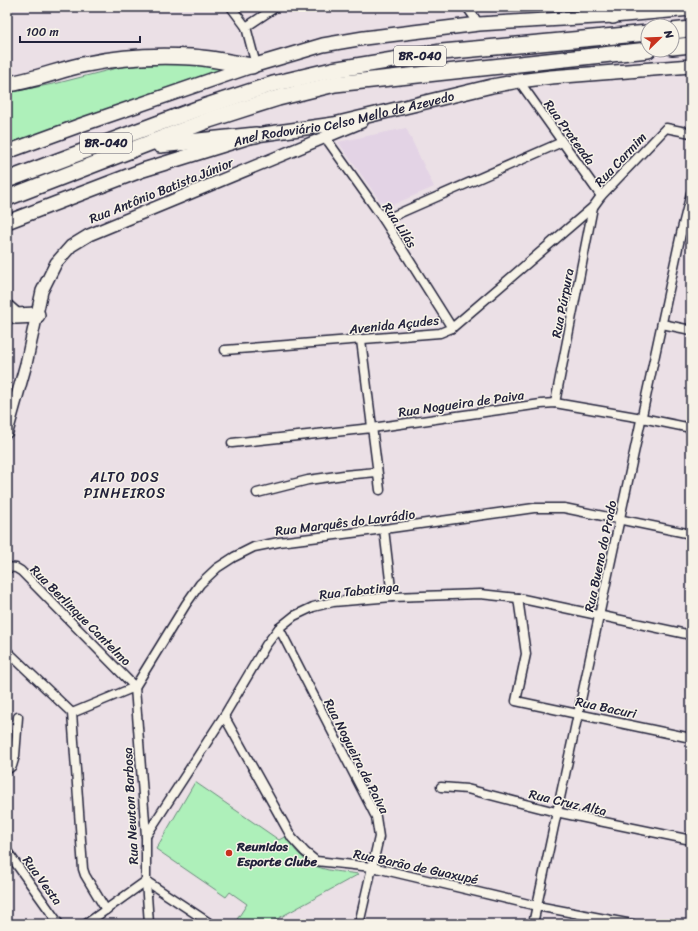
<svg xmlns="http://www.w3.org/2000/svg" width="698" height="931" viewBox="0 0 698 931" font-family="Sriracha,sans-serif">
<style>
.built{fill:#e3d3e5}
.green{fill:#aef0ba;stroke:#68897a}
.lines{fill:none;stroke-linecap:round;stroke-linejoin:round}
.street-casing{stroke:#22223b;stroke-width:11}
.secondary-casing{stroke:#22223b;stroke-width:14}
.primary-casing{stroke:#22223b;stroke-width:16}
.highway-casing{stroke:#22223b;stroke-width:18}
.street{stroke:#f7f3e8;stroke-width:8}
.secondary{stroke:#f7f3e8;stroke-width:11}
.primary{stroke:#f7f3e8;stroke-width:13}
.highway{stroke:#f7f3e8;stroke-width:15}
.poi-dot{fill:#c8321e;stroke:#f7f3e8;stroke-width:1.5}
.labels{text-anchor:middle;stroke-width:3;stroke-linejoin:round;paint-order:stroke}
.shield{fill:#f7f3e8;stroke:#62616f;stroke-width:1}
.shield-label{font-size:12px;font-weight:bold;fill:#22223b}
.street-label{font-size:13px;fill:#22223b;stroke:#f7f3e8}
.poi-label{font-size:13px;font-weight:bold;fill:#22223b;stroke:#f7f3e8;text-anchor:start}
.neighbourhood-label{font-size:14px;letter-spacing:1px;fill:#22223b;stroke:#f7f3e8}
</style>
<rect width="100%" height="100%" fill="#ebe0e6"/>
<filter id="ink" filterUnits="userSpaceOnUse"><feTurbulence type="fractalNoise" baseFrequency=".025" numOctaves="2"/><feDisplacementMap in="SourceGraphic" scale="8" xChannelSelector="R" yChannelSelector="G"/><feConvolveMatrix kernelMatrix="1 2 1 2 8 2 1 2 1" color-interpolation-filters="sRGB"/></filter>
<g filter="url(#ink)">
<polygon class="built" points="406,128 434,187 392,205 380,201 338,142"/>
<g class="green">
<polygon points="192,62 239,66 7,153 7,93 58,83 121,67"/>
<path d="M195 782 279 840 286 836C290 843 295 851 301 856 317 872 338 871 359 874L268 924H234L247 904 230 892 226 897 156 849Z"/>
</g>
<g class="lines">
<defs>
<g id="street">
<polyline points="231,7 246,27 256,65"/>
<polyline points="467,7 479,24"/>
<polyline points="246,27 276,7"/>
<polyline points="519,81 601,196"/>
<polyline points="325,137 384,220 452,328"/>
<polyline points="384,220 562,142"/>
<polyline points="662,324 691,330"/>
<polyline points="361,340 380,490"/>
<polyline points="225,350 440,333 452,328 593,207 601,196 666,128 691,133"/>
<polyline points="555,403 593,207"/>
<polyline points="232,443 372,428 541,404 555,403 642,418 691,428"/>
<polyline points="257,493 308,480 344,475 377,472"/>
<polyline points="384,529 392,597"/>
<polyline points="7,567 16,568 21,571 135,687"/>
<polyline points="518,598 526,654 516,701 691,738"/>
<polyline points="279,628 376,817 379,837 359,924"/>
<polyline points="7,651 72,713 83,869 85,875 106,910"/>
<polyline points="135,687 146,836 146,881 149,924"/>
<polyline points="72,713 135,687 186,604 200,584 217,568 234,557 254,547 279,542 384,529 534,508 564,508 691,534"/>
<polyline points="224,716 292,838 305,852 316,861 372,867 537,906 632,924"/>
<polyline points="7,770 12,766 15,756 18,717"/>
<polyline points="441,787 467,789 556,812 691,840"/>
<polyline points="146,836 224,716 266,645 279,628 294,616 313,607 333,602 392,597 480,594 518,598 691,635"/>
<polyline points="7,851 59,924"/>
<polyline points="86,924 146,881 211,924"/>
<polyline points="533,924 682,229 691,193"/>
</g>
<polyline id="secondary" points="7,432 26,364 42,291 56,263 71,246 89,235 362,122"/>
<g id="primary">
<polyline points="7,152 81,125 252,66 323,45 364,38 479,24 613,16 691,9"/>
<path id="s1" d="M7 222 143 170 256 135 334 124 492 86 519 81 551 77 691 66"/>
</g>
<g id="highway">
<polyline points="613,16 628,7"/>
<polyline points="672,31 691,29"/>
<polyline points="672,47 691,45"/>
<path d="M7 84C34 81 60 69 87 64 120 57 157 55 191 57 211 58 232 63 252 66"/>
<polyline points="160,145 256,135"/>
<polyline points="7,180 197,109 273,84 332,70 442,52 648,33"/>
<polyline points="7,198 209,120 278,98 335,84 648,50"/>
<polyline points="7,308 16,316 37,315"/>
</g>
</defs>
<use href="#street" class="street-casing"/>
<use href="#secondary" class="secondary-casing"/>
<use href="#primary" class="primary-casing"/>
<use href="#highway" class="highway-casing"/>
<use href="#street" class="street"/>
<use href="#secondary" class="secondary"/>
<use href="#primary" class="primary"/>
<use href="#highway" class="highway"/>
</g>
</g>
<circle class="poi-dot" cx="229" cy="853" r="4"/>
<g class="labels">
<g class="shield">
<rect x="394" y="46" width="52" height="20" rx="3"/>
<rect x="80" y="133" width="52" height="20" rx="3"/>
</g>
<g class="shield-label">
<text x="420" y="60">BR-040</text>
<text x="106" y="147">BR-040</text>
</g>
<g class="street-label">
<text dy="5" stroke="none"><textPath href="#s1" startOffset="353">Anel Rodoviário Celso Mello de Azevedo</textPath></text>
<text transform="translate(570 132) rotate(54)" y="5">Rua Prateada</text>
<text transform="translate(620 159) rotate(-47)" y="5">Rua Carmim</text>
<text transform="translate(161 190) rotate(-22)" y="5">Rua Antônio Batista Júnior</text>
<text transform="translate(400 225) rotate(57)" y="5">Rua Lilás</text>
<text transform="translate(562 303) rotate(-79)" y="5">Rua Púrpura</text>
<text transform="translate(394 324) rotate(-6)" y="5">Avenida Açudes</text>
<text transform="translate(461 403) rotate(-8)" y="5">Rua Nogueira de Paiva</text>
<text transform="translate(345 522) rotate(-7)" y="5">Rua Marquês do Lavrádio</text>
<text transform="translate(600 556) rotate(-78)" y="5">Rua Bueno do Prado</text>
<text transform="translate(359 590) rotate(-6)" y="5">Rua Tabatinga</text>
<text transform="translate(81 615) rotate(45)" y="5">Rua Berlinque Cantelmo</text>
<text transform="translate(606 707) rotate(12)" y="5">Rua Bacuri</text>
<text transform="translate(357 756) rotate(63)" y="5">Rua Nogueira de Paiva</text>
<text transform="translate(568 802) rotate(13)" y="5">Rua Cruz Alta</text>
<text transform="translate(130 806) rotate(-93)" y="5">Rua Newton Barbosa</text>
<text transform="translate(416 866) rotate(12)" y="5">Rua Barão de Guaxupé</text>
<text transform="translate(43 880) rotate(54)" y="5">Rua Vesta</text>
</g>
<g class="poi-label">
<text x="237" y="851">Reunidos<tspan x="237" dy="15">Esporte Clube</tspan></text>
</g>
<g class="neighbourhood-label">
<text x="125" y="482">ALTO DOS<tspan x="125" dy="16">PINHEIROS</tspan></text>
</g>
</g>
<rect width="698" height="931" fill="none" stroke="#f7f3e8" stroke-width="24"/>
<rect x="12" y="12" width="674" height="907" fill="none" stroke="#22223b" stroke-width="1.5" filter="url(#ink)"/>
<g transform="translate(660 38) rotate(67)"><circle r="19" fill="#f7f3e8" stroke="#a29fa3"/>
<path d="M0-3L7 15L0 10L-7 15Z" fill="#c8321e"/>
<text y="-6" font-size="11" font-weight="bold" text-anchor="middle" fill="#22223b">N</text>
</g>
<path d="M20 36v6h120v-6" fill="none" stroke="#22223b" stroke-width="2"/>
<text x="26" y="36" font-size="12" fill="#22223b" stroke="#f7f3e8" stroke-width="3" paint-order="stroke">100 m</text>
</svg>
